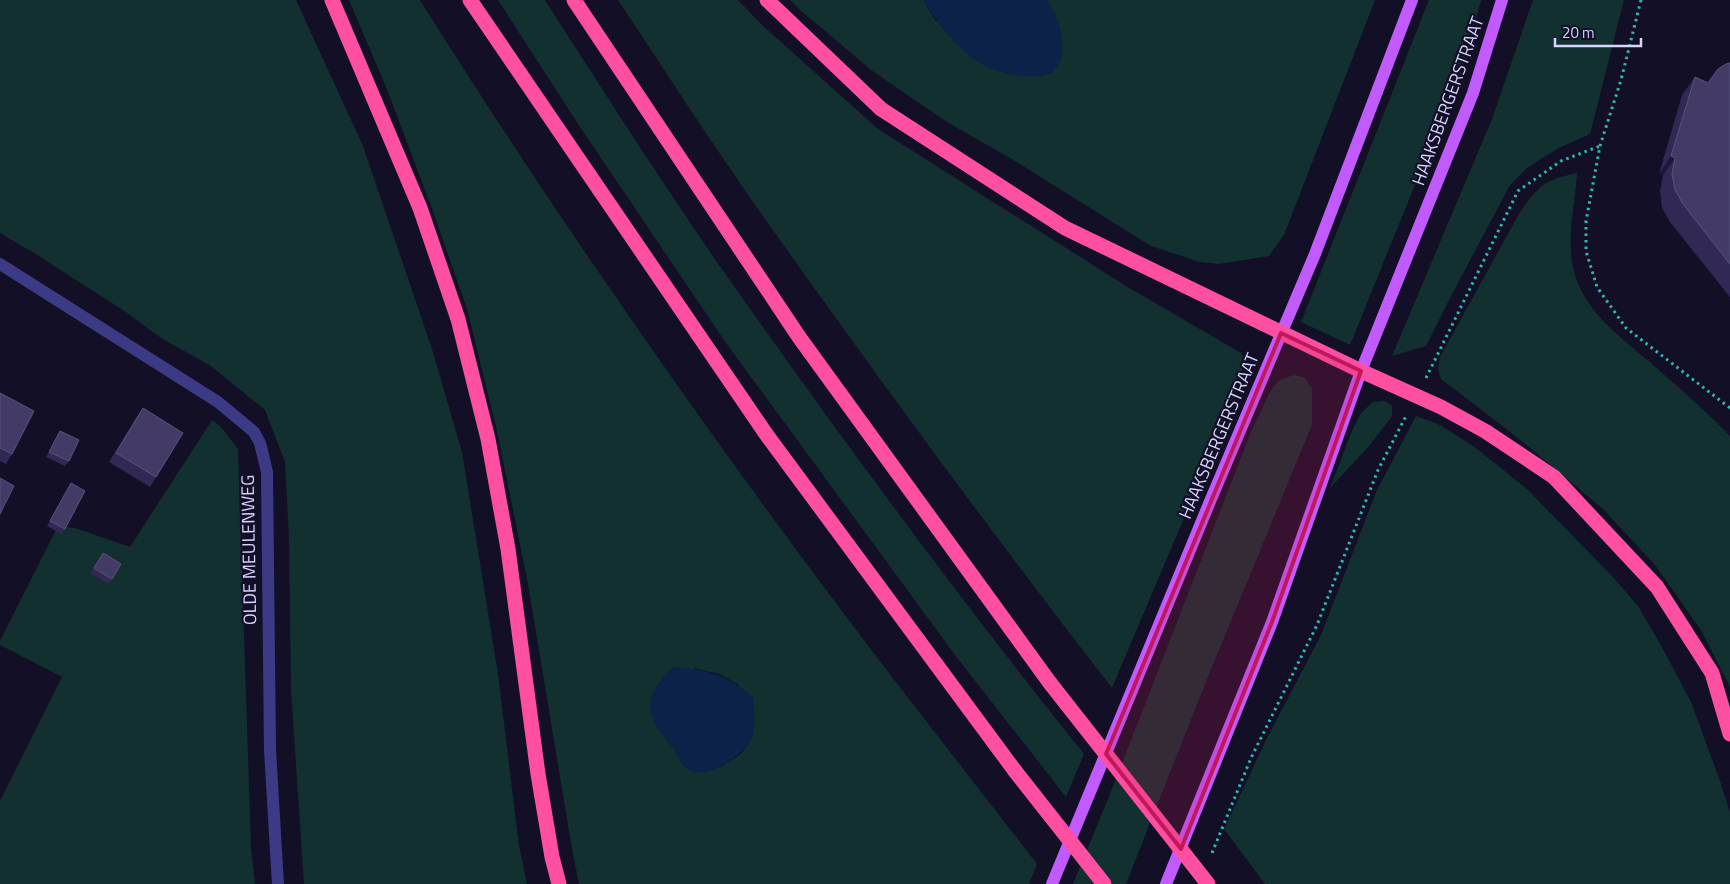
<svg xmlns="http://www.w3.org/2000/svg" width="1730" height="884" viewBox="0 0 1730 884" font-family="'Titillium Web',sans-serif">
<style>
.green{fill:#12302f;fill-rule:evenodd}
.water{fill:#0c2248}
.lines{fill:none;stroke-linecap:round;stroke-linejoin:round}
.path{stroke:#2fb8b0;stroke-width:3;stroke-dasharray:2.5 4;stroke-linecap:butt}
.minor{stroke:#3d3a85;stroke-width:12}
.major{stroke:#c25bff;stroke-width:12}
.highway{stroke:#ff4fa3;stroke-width:15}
.highway-bridge{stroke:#ff4fa3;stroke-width:15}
.wall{fill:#312854}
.shaded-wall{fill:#1d163a}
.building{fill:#433a66;stroke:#5a527e}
.marked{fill:#c2185b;fill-opacity:0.2;stroke:#c2185b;stroke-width:4;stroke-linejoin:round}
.labels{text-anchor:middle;stroke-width:4.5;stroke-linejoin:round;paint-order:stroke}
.street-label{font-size:18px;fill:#d9d4ff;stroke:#130f26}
</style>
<rect width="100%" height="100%" fill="#130f26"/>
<g class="green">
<polygon points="0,0 296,0 363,146 432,349 462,452 498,674 519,846 527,884 304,884 291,690 289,540 285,462 265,410 211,366 161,338 126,312 34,253 0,233"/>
<path d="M349 0H420C540 191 669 378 803 559 879 662 959 763 1037 864L1029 884H579L572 849 528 584 497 431 467 309 431 206 388 92ZM694 668 719 674 739 685 752 738 741 754 719 768Z"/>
<path d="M498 0H545C602 89 659 178 719 265 836 431 957 596 1084 754L1066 797 958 659 726 343 580 127Z"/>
<path d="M618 0H738L761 24 878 129 1126 286 1241 353 1244 358 1242 374 1209 459 1112 688C991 532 874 373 760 212 711 142 665 71 618 0Z"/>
<polygon points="790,0 923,0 936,21 1051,73 1059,63 1062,48 1047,0 1375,0 1284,235 1269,256 1219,264 1200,262 1151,246 1010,158 947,122 871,70 799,9"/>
<polygon points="1429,0 1481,0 1464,64 1350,345 1301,322"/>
<polygon points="1533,0 1624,0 1590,134 1557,149 1528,167 1510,185 1448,302 1426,346 1392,356 1492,119"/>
<path d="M1577 173C1575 207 1565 241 1575 275 1587 314 1622 338 1651 363 1678 387 1705 410 1730 436V687L1701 630 1655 565 1603 509 1518 438 1441 379 1438 369 1440 357 1520 212C1539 185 1545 180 1577 173Z"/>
<polygon points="1293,375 1304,377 1312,389 1312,425 1207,679 1126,884 1073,884 1112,789 1251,432 1270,392 1278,381"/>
<polygon points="1385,401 1392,406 1392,416 1370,445 1330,488 1351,433 1361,413 1373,402"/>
<polygon points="1416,416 1440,425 1476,448 1527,489 1612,576 1638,606 1662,647 1691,702 1720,781 1730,812 1730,884 1265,884 1224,829 1266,740 1321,635 1377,490"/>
<polygon points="212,420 220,426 238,449 251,848 255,884 0,884 0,801 62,677 0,645 0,641 58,526 75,528 130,547"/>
</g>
<g class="water">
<path d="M923 0H1047C1059 18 1072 54 1053 71 1040 83 997 73 983 65 958 50 938 25 923 0Z"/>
<path d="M675 667C708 669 728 676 753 697 754 708 756 729 751 739 743 756 706 782 687 769 681 765 676 753 672 747 656 726 641 712 657 686 662 678 667 672 675 667Z"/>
</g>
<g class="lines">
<g class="path">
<polyline points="1641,0 1621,80 1600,146 1586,221 1586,251 1597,287 1626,328 1730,408"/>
<polyline points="1426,378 1518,191 1561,161 1600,146"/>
<polyline points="1212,853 1251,758 1317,625 1378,470 1406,416"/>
</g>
<polyline class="minor" points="0,264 218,402 254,432 260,443 267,472 270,750 278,884"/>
<g class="major">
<polyline points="1052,884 1211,499 1315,254 1412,0"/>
<polyline points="1166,884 1272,622 1361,371 1473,93 1502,0"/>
</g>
<g class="highway">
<polyline points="332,0 420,208 458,319 488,439 508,549 538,774 552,857 559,884"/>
<polyline points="470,0 766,434 1015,771"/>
<polyline points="574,0 799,337 1050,683"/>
<polyline points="767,0 881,109 1065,228 1361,371 1441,407 1485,431 1554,477 1657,587 1712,673 1730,734"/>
</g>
<g class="highway-bridge">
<polyline points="1050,683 1208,884"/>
<polyline points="1015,771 1104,884"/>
</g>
</g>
<g class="wall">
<polygon points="1730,63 1730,297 1670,222 1662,208 1660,191 1663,175 1659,174 1682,95 1695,77 1708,83"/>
<polygon points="0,393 12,454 6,464 0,461"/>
<polygon points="143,408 156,477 150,487 109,462 136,418"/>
<polygon points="60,431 69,461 65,466 46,457 57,436"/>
<polygon points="71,483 65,529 61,534 47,526"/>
<polygon points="100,558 112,579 108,584 90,573"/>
</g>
<polygon class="shaded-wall" points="1671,156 1675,158 1663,175 1659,174"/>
<g class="building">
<polygon points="1730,63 1730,264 1683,204 1675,190 1672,174 1675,158 1671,156 1695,77 1708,83 1718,69 1726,64"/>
<polygon points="0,393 34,411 12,454 0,448"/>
<polygon points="143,408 183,433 156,477 116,453"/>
<polygon points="60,431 79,440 69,461 49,452"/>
<polygon points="0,478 14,486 0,514"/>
<polygon points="71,483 85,491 65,529 50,521"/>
<polygon points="103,553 121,564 112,579 94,568"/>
</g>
<path class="marked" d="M1281 333 1361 371 1272 622 1181 849 1106 754Z"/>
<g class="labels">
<g class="street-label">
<text transform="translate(1448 101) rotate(-70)" y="6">HAAKSBERGERSTRAAT</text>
<text transform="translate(1219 436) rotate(-67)" y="6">HAAKSBERGERSTRAAT</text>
<text transform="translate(249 550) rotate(-91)" y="6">OLDE MEULENWEG</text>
</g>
</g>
<path d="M1555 38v8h86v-8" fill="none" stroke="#d9d4ff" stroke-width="2.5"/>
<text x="1562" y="38" font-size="15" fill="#d9d4ff" stroke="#130f26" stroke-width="4" paint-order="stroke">20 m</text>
</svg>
